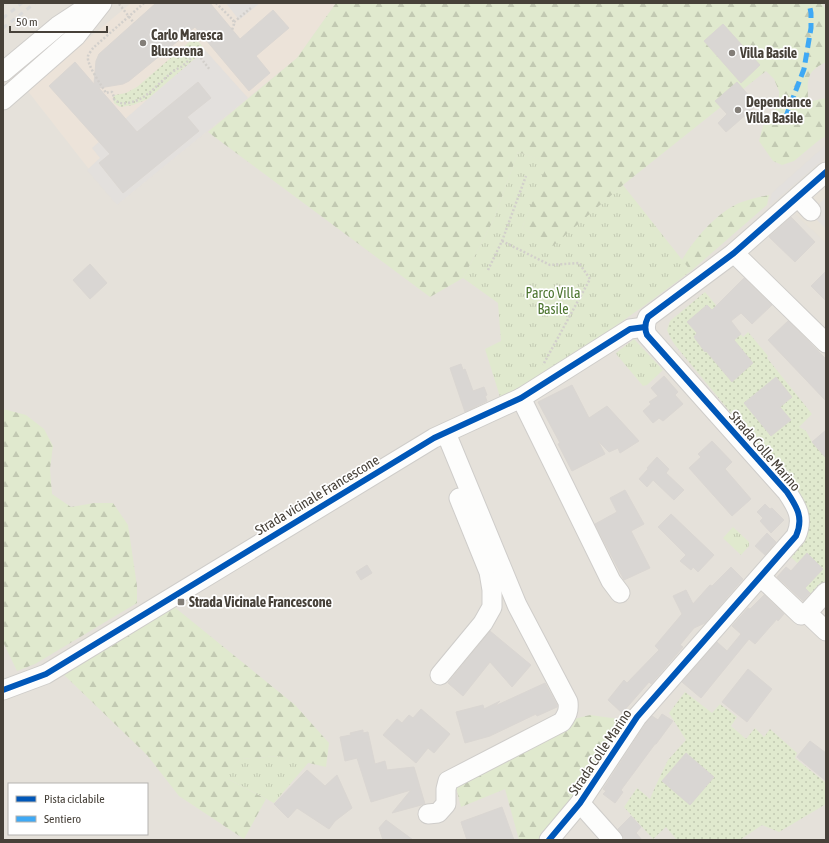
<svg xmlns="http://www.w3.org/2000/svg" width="829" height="843" viewBox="0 0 829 843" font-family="'Asap Condensed',sans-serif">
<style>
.residential{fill:#e5e1da;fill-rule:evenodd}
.commercial{fill:#ece3d9}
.education{fill:#e7e2d8}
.grass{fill:url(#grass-tufts)}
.forest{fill:url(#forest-firs)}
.garden{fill:url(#garden-dots)}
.parking{fill:#e3e0dd}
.building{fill:#d9d6d3;stroke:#dad6d2}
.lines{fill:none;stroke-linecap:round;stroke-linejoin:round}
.minor-casing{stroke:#cfcdca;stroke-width:21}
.path{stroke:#d2cfcb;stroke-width:2.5;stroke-dasharray:2 2;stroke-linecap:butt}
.minor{stroke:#fdfdfc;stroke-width:19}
.rail{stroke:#dadad9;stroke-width:3;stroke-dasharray:5 5;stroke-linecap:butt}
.quiet{stroke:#3fa9f5;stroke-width:5;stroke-dasharray:10 5;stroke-linecap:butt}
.cycleway-casing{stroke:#fff;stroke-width:8}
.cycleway{stroke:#0057b8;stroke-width:6}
.poi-dot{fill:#837e78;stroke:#fff;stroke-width:1.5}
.labels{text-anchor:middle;stroke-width:3.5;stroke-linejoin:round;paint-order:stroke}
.poi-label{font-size:14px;font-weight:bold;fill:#474139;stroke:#fff;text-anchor:start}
.park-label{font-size:14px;fill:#4d7530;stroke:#fff}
.street-label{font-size:14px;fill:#474139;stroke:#fff}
</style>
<defs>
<pattern id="grass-tufts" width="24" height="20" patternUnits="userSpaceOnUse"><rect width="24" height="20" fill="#e0e9ce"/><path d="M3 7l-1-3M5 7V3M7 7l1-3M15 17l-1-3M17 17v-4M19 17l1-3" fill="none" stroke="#c2c9b2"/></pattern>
<pattern id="forest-firs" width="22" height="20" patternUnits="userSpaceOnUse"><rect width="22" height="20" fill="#e0e9ce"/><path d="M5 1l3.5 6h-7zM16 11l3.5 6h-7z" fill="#c2c9b2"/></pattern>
<pattern id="garden-dots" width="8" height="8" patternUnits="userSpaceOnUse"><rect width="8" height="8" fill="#e0e9ce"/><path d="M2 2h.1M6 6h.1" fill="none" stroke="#c2c9b2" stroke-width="1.8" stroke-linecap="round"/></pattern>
</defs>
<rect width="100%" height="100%" fill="#f2efec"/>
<path class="residential" d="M3 3H826V840H3ZM9 784H147V834H9Z"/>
<polygon class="commercial" points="131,3 336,3 297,58 117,205 27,90"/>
<polygon class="education" points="826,186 826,243 795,214"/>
<g class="grass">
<path d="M518 152 549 162 522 228 553 245 623 185 691 271C630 317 567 361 501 400L485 349 501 341 498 303 463 278 494 219Z"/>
<polygon points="634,339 663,370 647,385 643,386 617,355 616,353"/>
<polygon points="733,527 749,542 749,546 741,555 723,538"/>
<polygon points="279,756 309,762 274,803 228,779 227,771 241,759"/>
</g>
<g class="forest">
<path d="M336 3H821L826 10V62C808 71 807 77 808 97L812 101 826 98V136L818 141 794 161 782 165 773 161 759 141 763 126 768 119 773 114 779 102V91L774 79 766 71 623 185 553 246 522 228 548 162 518 152 494 219 463 278 430 297 208 132 297 58Z"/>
<path d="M769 195 767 205 691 271 682 260C694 239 719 210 742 202 750 199 760 197 769 195Z"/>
<polygon points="3,409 26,415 44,429 53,446 50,469 52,494 71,507 94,503 113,503 128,525 137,586 137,603 35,664 17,671 3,642"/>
<polygon points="167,601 295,705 329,743 326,767 279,756 241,759 228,771 228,779 266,799 244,839 179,796 147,755 60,671"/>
<polygon points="590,715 626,720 554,826 539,840 519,840 505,789 461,807 454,779 562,722"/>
</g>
<g class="garden">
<polygon points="195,37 205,50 148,99 133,105 120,107 114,103 113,98 115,95 126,93 137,87"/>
<polygon points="705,292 743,337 748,332 768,356 767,358 812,414 799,427 806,431 812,442 822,454 826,451 826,581 813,596 805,588 823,569 807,553 797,563 789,555 801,539 763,452 675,345 671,339 667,330 670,321"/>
<polygon points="685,692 712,713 720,704 737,717 731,726 746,739 755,728 764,737 770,729 797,753 795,758 826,783 826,804 779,832 762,825 740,840 677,840 666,827 653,839 624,807 637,788 650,799 656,785 668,760 686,740 669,713"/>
</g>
<g class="parking">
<polygon points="226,3 260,3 239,20"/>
<polygon points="205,50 248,98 117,205 87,170 100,158 92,148 148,99"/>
<polygon points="826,145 826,157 769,206 772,193"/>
<polygon points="826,197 826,229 810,213"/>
</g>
<g class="building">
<polygon points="156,3 210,3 240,39 273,10 289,28 256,56 270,73 249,91 195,27 129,81 123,84 99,88 137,132 198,82 211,98 187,117 199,131 123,193 99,163 110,154 49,86 75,62 94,84 96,61 99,54"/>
<polygon points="723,24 760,65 741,83 704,41"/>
<polygon points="737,82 757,105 726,132 718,123 727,114 715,101"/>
<polygon points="791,217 815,242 795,262 769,237"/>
<polygon points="90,264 107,283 90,299 73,280"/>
<polygon points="826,271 826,301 811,286"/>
<polygon points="744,278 772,305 752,324 741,313 731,321 741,334 734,340 753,363 732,382 706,351 705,352 694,337 697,333 687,322 707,305 712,310"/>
<polygon points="788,321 826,359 826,401 768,340"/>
<polygon points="461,364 463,370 465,369 473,391 484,387 487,395 485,396 487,401 465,412 450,368"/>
<polygon points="664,376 678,392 675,395 683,404 663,421 659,418 653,423 643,411 651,404 649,402 658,396 651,388"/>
<polygon points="776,377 792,397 780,407 791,420 771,436 744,403"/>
<polygon points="572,385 589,418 607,406 639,441 620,453 618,448 609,452 598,441 605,454 572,471 558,444 560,443 538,402"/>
<polygon points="826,430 826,458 812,442"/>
<polygon points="712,441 732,462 725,469 751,499 732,516 689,468 701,457 698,454"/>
<polygon points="657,457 669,469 666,473 684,490 674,500 653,480 647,487 639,479 648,469 647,468"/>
<polygon points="625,490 644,524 631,531 650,568 624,580 595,524 617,512 610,498"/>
<polygon points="765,504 770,509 772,508 784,520 771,533 760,521 763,518 757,512"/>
<polygon points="671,514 714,555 698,572 693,567 691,570 680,561 686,555 658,527"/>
<polygon points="767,533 776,542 765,555 755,546"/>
<polygon points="807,553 823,569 805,588 810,593 803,601 777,577 786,567 791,571"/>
<polygon points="367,565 372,573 361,580 356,572"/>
<polygon points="731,567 743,579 705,623 694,628 680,645 683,647 651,684 649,682 622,713 608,700 624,680 627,683 659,650 655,646 682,614 673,596 686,590 693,604 710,585 712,586"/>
<polygon points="764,595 784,614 778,621 777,619 755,644 749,639 701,698 682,682 717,642 727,651 741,634 732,626 748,608 750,609"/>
<polygon points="490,631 531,665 512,687 490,662 463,696 448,683"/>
<polygon points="748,669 772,689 747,722 722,702"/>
<polygon points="545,683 557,705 557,707 537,716 536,714 490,736 465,743 456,712 483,705 484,709 500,701 495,706"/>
<polygon points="421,709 450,734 434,753 428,748 416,763 383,735 397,719 402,723 409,715 413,718"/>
<polygon points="662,714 673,721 656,744 655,744 621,790 623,792 615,803 603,794 606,791 603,789 646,723 652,716 658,720"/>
<polygon points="363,730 363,733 368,732 375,764 385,761 387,770 414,767 425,804 392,813 411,790 371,802 357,758 345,761 340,737 351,735 350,733"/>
<polygon points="810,741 826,753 826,781 797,757"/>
<polygon points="686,753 714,777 690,805 662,781"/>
<polygon points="307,770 325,786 337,775 352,808 335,821 329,829 297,808 288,818 274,804"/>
<polygon points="502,807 514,840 467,840 461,822"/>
<polygon points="631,816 641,827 636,833 642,840 625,840 621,833 618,829"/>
<polygon points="386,820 413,840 383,840 379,828"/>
</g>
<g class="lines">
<defs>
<g id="minor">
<polyline points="3,72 58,26 93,3"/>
<polyline points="3,100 76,36 102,3"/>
<polyline points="798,197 811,211"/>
<polyline points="734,253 826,343"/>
<polyline points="521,398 611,581 620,593"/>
<polyline points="761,577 801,615 807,613 826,592"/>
<polyline points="807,613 826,631"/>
<polyline points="440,675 483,623 492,607 492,590 489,572 459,498"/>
<polyline points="3,690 46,674 434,438 521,398 630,329 645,327"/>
<polyline points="580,803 613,840"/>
<path d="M428 814 438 813 446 804V789L448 781 562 722C567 715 569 711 568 702L517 605 446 433"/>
<path d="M549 840 580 803 637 717 796 536C804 518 797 507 787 492L647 335C644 328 645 323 648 317L734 253 826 172"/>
</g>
</defs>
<use href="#minor" class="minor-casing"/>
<g class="path">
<path d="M144 3 93 48C92 50 89 53 88 56 86 64 102 86 106 93L109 92H112L114 97V99C118 103 122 104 128 103 148 99 155 86 170 74 173 71 177 69 181 67 186 63 191 58 197 53L210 70"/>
<polyline points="216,3 233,20 234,24 232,30"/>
<polyline points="119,4 134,23"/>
<polyline points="234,22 252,7"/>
<polyline points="502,241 550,265 579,263 590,279 543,365"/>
<polyline points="488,270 502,241 526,176"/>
</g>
<use href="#minor" class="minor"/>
<g class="rail">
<polyline points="3,18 22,3"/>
<polyline points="3,28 35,3"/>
</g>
<polyline class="quiet" points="785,119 804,69 811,28 811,13 809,3"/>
<defs>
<g id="cycleway">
<polyline points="3,690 46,674 434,438 521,398 630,329 645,327"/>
<path d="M549 840 580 803 637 717 796 536C804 518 797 507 787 492L647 335C644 328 645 323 648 317L734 253 826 172"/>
</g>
</defs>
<use href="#cycleway" class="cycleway-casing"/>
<use href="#cycleway" class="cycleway"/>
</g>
<g class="poi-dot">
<circle cx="143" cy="43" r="4"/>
<circle cx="732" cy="53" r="4"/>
<circle cx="738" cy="110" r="4"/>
<rect x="177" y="598" width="8" height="8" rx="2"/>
</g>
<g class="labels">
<g class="poi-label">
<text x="151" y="40">Carlo Maresca<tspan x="151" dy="16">Bluserena</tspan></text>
<text x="740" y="58">Villa Basile</text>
<text x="746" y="107">Dependance<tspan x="746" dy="16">Villa Basile</tspan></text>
<text x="189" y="607">Strada Vicinale Francescone</text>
</g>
<g class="park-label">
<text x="553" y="298">Parco Villa<tspan x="553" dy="16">Basile</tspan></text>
</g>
<g class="street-label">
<text transform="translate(765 451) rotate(49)" y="5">Strada Colle Marino</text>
<text transform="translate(317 495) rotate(-31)" y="5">Strada vicinale Francescone</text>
<text transform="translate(600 752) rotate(-56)" y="5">Strada Colle Marino</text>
</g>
</g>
<rect width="829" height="843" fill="none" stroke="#474139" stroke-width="8"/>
<rect x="8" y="783" width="140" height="52" fill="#ffffff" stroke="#b5b3b0"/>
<rect x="16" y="796" width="20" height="6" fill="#0057b8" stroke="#b5b3b0"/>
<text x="44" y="803" font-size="12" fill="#474139">Pista ciclabile</text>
<rect x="16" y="816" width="20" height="6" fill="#3fa9f5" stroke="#b5b3b0"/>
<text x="44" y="823" font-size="12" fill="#474139">Sentiero</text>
<path d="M10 26v6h97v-6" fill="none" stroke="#474139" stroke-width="2"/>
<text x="16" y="26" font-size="12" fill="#474139" stroke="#ffffff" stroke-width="3" paint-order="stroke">50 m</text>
</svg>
